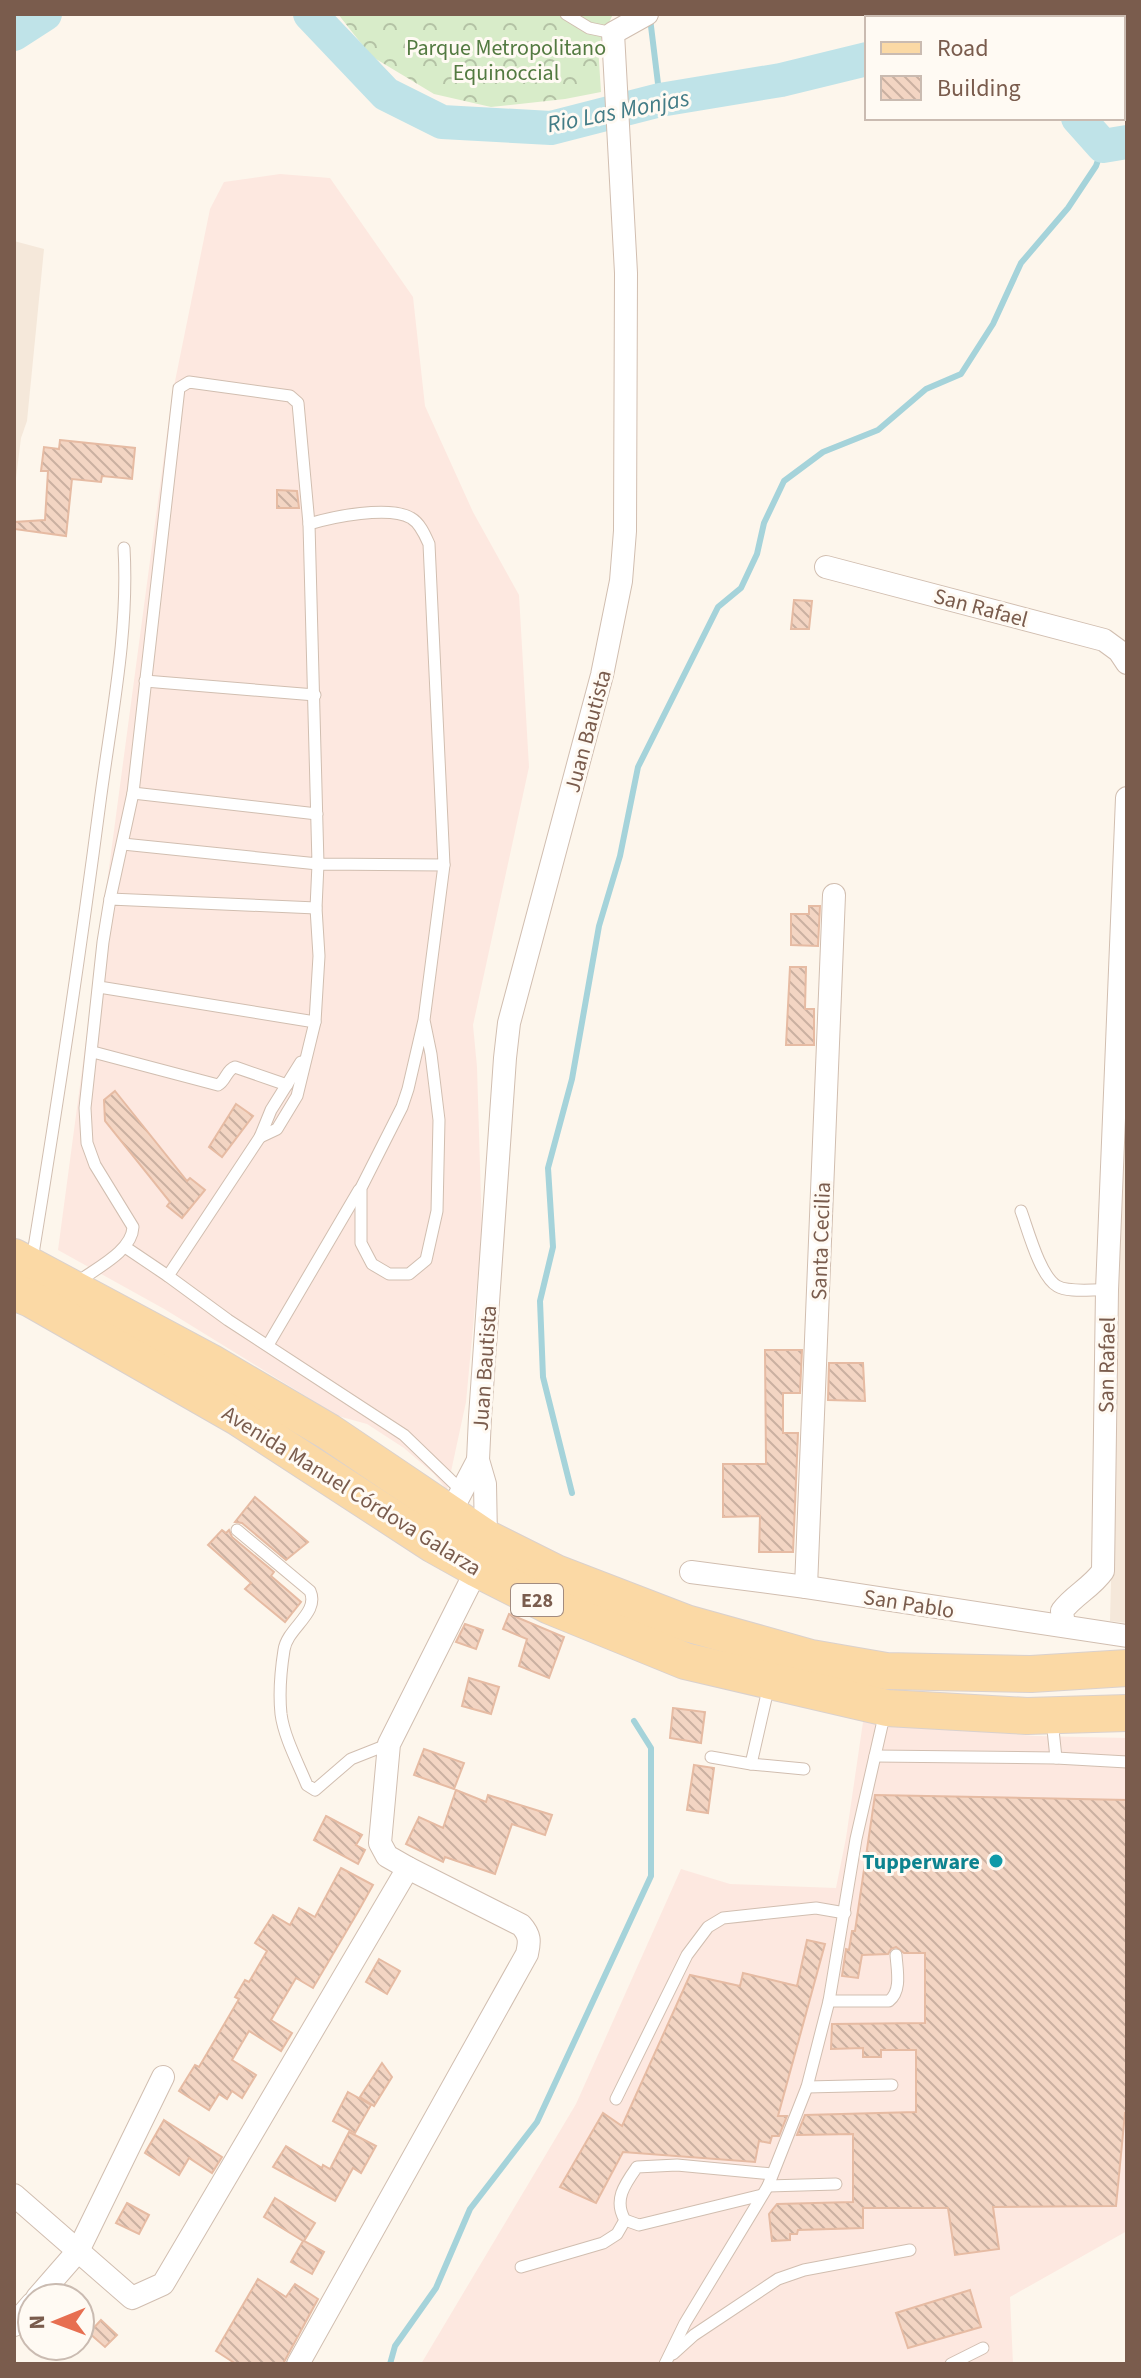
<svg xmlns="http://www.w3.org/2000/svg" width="1141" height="2378" viewBox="0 0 1141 2378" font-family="'Source Sans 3',sans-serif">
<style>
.residential{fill:#f5e8da}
.commercial{fill:#fde8e0}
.forest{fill:url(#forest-crowns)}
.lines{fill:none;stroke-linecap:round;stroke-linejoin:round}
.stream{stroke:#a5d3da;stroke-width:6}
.river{stroke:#bfe3e8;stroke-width:34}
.building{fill:url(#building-back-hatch);stroke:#e6bba3;stroke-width:2}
.service-casing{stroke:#d1beb0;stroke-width:13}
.minor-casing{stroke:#d1beb0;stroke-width:24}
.primary-casing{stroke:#dad1cd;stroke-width:38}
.service{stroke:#fff;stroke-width:11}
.minor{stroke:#fff;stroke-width:22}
.primary{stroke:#fbd9a5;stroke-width:36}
.culture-dot{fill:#0f9aa8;stroke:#fffaf3;stroke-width:3}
.labels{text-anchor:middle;stroke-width:6;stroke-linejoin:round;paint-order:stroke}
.shield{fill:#fffaf3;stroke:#a28b7f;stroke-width:2}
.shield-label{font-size:20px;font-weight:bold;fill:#7a5c4d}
.park-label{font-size:22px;fill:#537a41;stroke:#fffaf3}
.street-label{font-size:22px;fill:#7a5c4d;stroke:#fffaf3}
.culture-label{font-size:22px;font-weight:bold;fill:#0d838f;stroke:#fffaf3;text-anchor:end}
.water-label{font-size:24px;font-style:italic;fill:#437c86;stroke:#fffaf3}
</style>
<defs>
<pattern id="forest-crowns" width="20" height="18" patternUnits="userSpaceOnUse" patternTransform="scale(2)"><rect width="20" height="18" fill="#d8ecc9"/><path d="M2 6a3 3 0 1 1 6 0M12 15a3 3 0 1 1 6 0" fill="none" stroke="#b4c2a5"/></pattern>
<pattern id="building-back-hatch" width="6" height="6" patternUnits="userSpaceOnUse" patternTransform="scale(2)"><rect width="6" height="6" fill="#f3d5c3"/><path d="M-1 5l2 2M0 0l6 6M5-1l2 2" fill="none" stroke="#cab0a1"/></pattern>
</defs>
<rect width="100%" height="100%" fill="#fdf6ec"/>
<g class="residential">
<polygon points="14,241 44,249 27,421 21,438 14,494"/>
<polygon points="1127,971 1127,1623 1110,1621"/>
</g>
<g class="commercial">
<polygon points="280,174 330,178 413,297 425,406 473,512 519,595 529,767 473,1025 477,1067 482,1232 466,1402 447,1490 434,1474 404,1448 367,1424 338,1416 166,1310 58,1250 172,396 210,209 224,182"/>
<polygon points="863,1722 1036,1736 1127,1738 1127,2231 1010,2297 1013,2364 421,2364 576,2104 681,1869 730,1884 836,1888 846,1838"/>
</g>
<polygon class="forest" points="338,14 613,14 598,46 601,92 565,99 491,107 434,94 371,56"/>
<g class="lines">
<g class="stream">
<polyline points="650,18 660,100"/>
<polyline points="572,1493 543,1377 540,1301 553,1247 548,1168 572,1079 599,926 620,856 638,767 718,607 741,588 757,554 764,523 784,481 823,452 878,430 926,389 961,374 993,324 1021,263 1068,208 1096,166 1103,146"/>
<polyline points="390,2364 395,2346 436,2288 470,2209 537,2122 651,1876 651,1748 634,1721"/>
</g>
<g class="river">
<polyline points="310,14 386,94 442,122 551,128 660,100 781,80 867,59"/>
<polyline points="14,34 45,14"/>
<polyline points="1078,118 1103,146 1127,142"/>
</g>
</g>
<g class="building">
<polygon points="60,440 135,448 132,479 102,476 101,482 72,479 66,536 14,529 14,522 45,520 48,471 41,471 44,447 59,449"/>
<polygon points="277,490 297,491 299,508 277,508"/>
<polygon points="794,600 812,601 809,629 791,629"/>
<polygon points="809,906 820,906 818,946 791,945 791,914 809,914"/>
<polygon points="790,967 806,967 805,1009 814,1009 814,1045 786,1045"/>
<polygon points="115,1091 187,1181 190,1178 205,1190 182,1218 167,1206 170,1202 105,1121 104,1100"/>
<polygon points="236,1104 253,1116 222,1157 209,1147"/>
<polygon points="765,1350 802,1350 800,1393 783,1393 783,1433 798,1433 793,1552 759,1552 760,1516 723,1517 723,1464 766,1464"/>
<polygon points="829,1363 863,1363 865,1401 828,1400"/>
<polygon points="255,1497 308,1542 286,1560 242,1523 235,1522"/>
<polygon points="222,1530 226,1533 229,1530 232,1537 274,1572 271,1576 301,1602 285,1622 245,1589 251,1583 208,1545"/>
<polygon points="509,1614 564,1637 549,1678 519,1666 527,1639 503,1629"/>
<polygon points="465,1624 483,1630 476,1649 456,1642"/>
<polygon points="469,1678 499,1687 491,1714 462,1706"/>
<polygon points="673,1708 705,1712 701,1743 670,1738"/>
<polygon points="424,1749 464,1763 454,1789 414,1775"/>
<polygon points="694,1765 714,1768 708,1813 687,1810"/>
<polygon points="456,1790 486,1802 488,1795 552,1815 545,1835 512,1824 495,1874 445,1857 443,1862 406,1844 419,1817 443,1828"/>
<polygon points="875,1795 1127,1800 1127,2113 1125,2113 1116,2206 993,2207 999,2249 955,2255 948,2208 863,2208 863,2228 798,2230 797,2234 790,2234 790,2240 772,2241 769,2214 777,2204 853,2202 853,2134 797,2135 805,2115 916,2112 916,2050 881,2050 881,2057 863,2057 863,2048 831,2049 832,2024 925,2023 925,1953 904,1953 896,1947 891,1949 888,1954 862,1955 858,1978 842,1976 846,1949 849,1950 852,1931 855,1931"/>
<polygon points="326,1816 362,1835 356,1845 365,1850 358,1864 314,1840"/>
<polygon points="341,1868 373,1885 359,1910 313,1988 296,1978 271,2020 292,2033 281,2051 249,2031 232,2060 256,2075 242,2098 232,2091 227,2099 219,2094 209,2110 179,2091 195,2065 199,2067 239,1999 235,1997 245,1980 249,1982 267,1951 255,1943 273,1915 290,1925 299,1908 315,1917"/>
<polygon points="807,1940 825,1944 778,2116 787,2116 779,2136 772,2136 770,2143 759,2141 755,2162 623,2152 596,2203 560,2187 603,2113 622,2126 690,1975 740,1986 743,1973 797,1986"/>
<polygon points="379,1959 400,1971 387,1994 366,1982"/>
<polygon points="382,2063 392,2077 374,2106 360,2097"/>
<polygon points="348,2092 371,2105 355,2133 333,2121"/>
<polygon points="164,2120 222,2157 212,2173 189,2158 179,2175 145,2153"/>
<polygon points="349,2132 376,2146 361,2173 353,2168 335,2201 273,2167 286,2146 322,2168 323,2165 330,2169"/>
<polygon points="275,2198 315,2223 304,2241 324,2252 312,2274 291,2262 303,2241 264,2217"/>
<polygon points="127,2203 149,2215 139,2234 116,2223"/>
<polygon points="258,2279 286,2297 295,2284 318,2299 283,2364 236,2364 216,2351"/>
<polygon points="970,2290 981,2327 908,2348 896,2313"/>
<polygon points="101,2320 117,2335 105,2347 89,2333"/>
</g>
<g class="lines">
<defs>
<g id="service">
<polyline points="566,14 589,28 613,33"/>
<polyline points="145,681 315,695"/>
<polyline points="133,793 317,814"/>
<path d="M123 844 318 864 444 865 429 544C425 535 420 523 411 518 389 505 332 517 309 524L318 864 316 908 319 956 315 1022 297 1096 277 1129 260 1137"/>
<polyline points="110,899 133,793 179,388 189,382 290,396 298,403 309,524"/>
<polyline points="99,987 315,1022"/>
<polyline points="424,1020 431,1054 439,1120 437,1211 426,1260 409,1274 389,1274 372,1264 361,1243 361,1188 402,1107 408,1089 424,1020 444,865"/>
<path d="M93 1052 218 1085C226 1081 226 1070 235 1067L287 1085"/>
<polyline points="301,1062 271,1110 260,1137 168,1276 228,1320 404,1435 463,1492"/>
<path d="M1021 1211C1028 1230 1040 1276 1057 1286 1068 1293 1094 1289 1107 1290"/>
<polyline points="125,1247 168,1276"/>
<path d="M32 1260C57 1107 80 955 100 802 111 718 129 633 124 548"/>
<path d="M75 1284C94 1269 132 1252 133 1227L95 1165 87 1143 85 1108 103 942 110 899 316 908"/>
<polyline points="268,1345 359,1190"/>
<path d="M237 1530 310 1591C320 1613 287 1628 284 1650 281 1669 279 1695 281 1714 284 1737 298 1763 307 1785L315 1790 351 1759 389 1744"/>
<polyline points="769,1685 751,1764 804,1769"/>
<polyline points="875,1756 1056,1758 1052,1720"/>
<polyline points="711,1757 751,1764"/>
<polyline points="1056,1758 1127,1762"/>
<path d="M829 2001H889C902 1991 897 1970 896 1955"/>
<polyline points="807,2087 892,2085"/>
<polyline points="616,2099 687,1955 708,1927 723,1918 816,1908 845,1913"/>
<polyline points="768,2186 836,2184"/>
<path d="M762 2195 639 2225 625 2220C613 2200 625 2184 637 2167L677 2165 772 2174"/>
<polyline points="521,2267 603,2243 617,2234 625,2220"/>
<polyline points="673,2354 694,2335 778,2279 804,2270 910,2250"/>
<polyline points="665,2364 685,2323 768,2186 807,2087 829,2001 856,1839 885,1712"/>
<polyline points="951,2364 983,2348"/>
</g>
<g id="minor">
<polyline points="826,567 1104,640 1119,651 1127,663"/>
<polyline points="445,1523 478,1460"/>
<polyline points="691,1572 806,1587 1127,1636"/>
<polyline points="806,1587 834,895"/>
<path d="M1064 1626 1062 1611C1074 1595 1091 1588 1103 1571L1107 1290 1127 798"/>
<polyline points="14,2195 132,2298 163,2284 408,1868 387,1856 380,1843 389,1744 477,1569 486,1538 485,1484 478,1460 480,1417 505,1058 509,1023 602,675 621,581 625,531 626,273 613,33 647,14"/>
<polyline points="37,2298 78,2251 163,2077"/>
<polyline points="14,2325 32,2304"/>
<path d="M298 2364 527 1954C530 1941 530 1935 521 1925L408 1868"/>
</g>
<g id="primary">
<polyline points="14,1257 210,1362 329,1432 486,1538 556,1573 686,1623 811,1658 886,1671 1031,1674 1127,1668"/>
<polyline points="14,1292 31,1299 239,1418 434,1545 477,1569 550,1606 685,1661 887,1708 1027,1716 1127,1713"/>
</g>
</defs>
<use href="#service" class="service-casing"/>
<use href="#minor" class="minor-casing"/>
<use href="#primary" class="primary-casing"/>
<use href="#service" class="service"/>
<use href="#minor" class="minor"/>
<use href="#primary" class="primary"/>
</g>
<circle class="culture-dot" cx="996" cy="1861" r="8"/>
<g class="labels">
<rect class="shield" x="511" y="1584" width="52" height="32" rx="6"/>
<g class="shield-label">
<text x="537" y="1607">E28</text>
</g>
<g class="park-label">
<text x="506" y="55">Parque Metropolitano<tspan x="506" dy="25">Equinoccial</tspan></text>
</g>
<g class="street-label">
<text transform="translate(981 607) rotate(15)" y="8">San Rafael</text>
<text transform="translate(587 731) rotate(-75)" y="8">Juan Bautista</text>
<text transform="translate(820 1241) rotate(-88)" y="8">Santa Cecilia</text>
<text transform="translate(1106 1365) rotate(-89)" y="8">San Rafael</text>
<text transform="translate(484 1368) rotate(-86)" y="8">Juan Bautista</text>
<text transform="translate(352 1490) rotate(32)" y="8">Avenida Manuel Córdova Galarza</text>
<text transform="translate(909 1603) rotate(9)" y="8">San Pablo</text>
</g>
<g class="culture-label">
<text x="980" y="1869">Tupperware</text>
</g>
<g class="water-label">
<text transform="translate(618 111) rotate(-11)" y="8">Rio Las Monjas</text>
</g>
</g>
<rect width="1141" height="2378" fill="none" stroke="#7a5c4d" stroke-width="32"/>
<rect x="865" y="16" width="260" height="104" fill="#fffaf3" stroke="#cabbb1" stroke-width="2"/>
<rect x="881" y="42" width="40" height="12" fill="#fbd9a5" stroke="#cabbb1" stroke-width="2"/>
<text x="937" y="56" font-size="24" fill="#7a5c4d">Road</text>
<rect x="881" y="76" width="40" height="24" fill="url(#building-back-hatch)" stroke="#cabbb1" stroke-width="2"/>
<text x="937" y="96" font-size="24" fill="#7a5c4d">Building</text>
<g transform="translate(56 2322) rotate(269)"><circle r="38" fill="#fffaf3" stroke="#cabbb1" stroke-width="2"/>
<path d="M0-6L14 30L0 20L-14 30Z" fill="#e76f51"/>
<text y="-12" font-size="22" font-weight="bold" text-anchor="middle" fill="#7a5c4d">N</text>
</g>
</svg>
